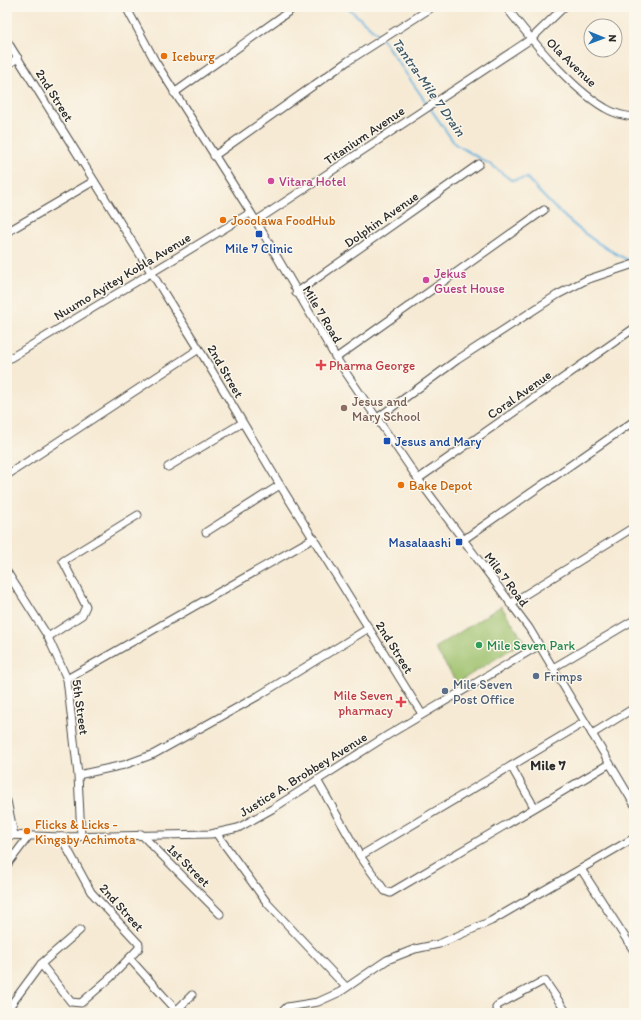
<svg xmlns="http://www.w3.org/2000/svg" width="641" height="1020" viewBox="0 0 641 1020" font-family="Itim,sans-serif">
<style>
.green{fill:#9cc06a;stroke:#64764a}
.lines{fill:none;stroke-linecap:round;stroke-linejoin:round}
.stream{stroke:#66b1df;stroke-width:2}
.minor-casing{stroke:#494844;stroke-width:9}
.minor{stroke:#fff;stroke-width:7}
.food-dot{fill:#e8710a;stroke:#fbf7ec;stroke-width:1.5}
.hotel-dot{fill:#d1479c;stroke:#fbf7ec;stroke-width:1.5}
.transit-dot{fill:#1a4fb4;stroke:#fbf7ec;stroke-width:1.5}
.health-dot{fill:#e0444e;stroke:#fbf7ec;stroke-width:1.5}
.education-dot{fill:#8d6e63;stroke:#fbf7ec;stroke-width:1.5}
.leisure-dot{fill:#2e9e5b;stroke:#fbf7ec;stroke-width:1.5}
.service-dot{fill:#5c6f8a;stroke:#fbf7ec;stroke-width:1.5}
.labels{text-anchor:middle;stroke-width:3;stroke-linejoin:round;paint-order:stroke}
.food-label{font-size:13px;fill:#c56008;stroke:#fbf7ec;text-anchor:start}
.street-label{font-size:13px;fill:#2b2b2b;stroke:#fbf7ec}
.hotel-label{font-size:13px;fill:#b23c85;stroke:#fbf7ec;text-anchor:start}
.transit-label{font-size:13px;fill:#164399;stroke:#fbf7ec}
.health-label{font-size:13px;fill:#be3a42;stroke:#fbf7ec;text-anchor:start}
.education-label{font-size:13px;fill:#785e54;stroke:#fbf7ec;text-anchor:start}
.leisure-label{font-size:13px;fill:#27864d;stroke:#fbf7ec;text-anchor:start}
.service-label{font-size:13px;fill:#4e5e75;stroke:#fbf7ec;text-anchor:start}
.water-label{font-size:14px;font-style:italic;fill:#405a6a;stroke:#fbf7ec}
.neighbourhood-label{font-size:14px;font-weight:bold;fill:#2b2b2b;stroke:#fbf7ec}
</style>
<rect width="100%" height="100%" fill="#fbf7ec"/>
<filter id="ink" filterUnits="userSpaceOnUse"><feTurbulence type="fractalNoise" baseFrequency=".025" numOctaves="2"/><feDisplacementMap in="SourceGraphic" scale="8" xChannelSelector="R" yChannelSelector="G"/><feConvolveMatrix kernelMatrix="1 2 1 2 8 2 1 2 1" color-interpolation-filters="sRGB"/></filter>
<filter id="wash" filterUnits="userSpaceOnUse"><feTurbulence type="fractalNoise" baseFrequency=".012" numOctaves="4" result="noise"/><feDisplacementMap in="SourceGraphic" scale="16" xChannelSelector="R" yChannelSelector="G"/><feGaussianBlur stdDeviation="0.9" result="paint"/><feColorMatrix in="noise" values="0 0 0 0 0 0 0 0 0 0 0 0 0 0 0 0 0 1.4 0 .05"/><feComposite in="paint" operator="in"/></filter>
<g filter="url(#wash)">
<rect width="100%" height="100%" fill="#f6ead4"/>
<polygon class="green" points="501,606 524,641 457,683 435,648"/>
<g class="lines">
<path class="stream" d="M347 7 380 36 455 144 493 166 511 180 527 178C557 213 590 243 632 262"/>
</g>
</g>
<g filter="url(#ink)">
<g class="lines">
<defs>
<g id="minor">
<polyline points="126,7 155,61 256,221 336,358 418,479 529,628 634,804"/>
<path d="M506 7C531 39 569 87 605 108 613 113 624 116 634 117"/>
<polyline points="7,41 199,349 280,485 422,714"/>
<polyline points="7,65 18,58"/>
<polyline points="174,93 295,7"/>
<polyline points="214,156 348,61 431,8"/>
<polyline points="256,221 531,39 564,7"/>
<polyline points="7,232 94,181"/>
<polyline points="296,293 479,164"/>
<polyline points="336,358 544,210"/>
<polyline points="7,360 250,213"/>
<polyline points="376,419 457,360 557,295 586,280 634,264"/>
<polyline points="168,467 242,423"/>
<polyline points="7,475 199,349"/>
<polyline points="418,479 633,329"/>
<polyline points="206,532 280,485"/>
<polyline points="463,540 634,421"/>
<polyline points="7,572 47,635 67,679 78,775 81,836"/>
<polyline points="510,604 634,527"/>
<polyline points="48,637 82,615 86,606 63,561 138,515"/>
<polyline points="553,668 634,620"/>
<polyline points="67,679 314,538"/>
<polyline points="592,734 634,708"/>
<polyline points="511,766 534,807"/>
<polyline points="78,775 124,765 154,754 258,696 369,628"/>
<polyline points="317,780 360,856 385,891 390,893 609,764"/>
<polyline points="7,801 14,835"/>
<polyline points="216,833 268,904 346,987"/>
<polyline points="141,834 220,914"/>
<polyline points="7,835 61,837 211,834 238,828 272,809 388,735 538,646"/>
<polyline points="360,856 585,722"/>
<polyline points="7,865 28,837"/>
<polyline points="581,869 634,951"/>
<polyline points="130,959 177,1011"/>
<polyline points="41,964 71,1002 81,1003 110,978 139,948 139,944 91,892 61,837"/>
<polyline points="7,1010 41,964 80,930"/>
<polyline points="174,1013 192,995"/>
<polyline points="281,1013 287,1007 318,1002 340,992 387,960 415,949 439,944 491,921 634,838"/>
<polyline points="498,1013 496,1008 498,1005 543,981 545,981 567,1013"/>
</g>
</defs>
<use href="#minor" class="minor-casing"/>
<use href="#minor" class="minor"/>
</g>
</g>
<g class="food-dot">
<circle cx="164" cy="56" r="4"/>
<circle cx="223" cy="220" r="4"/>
<circle cx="401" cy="485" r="4"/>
<circle cx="27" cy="831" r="4"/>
</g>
<g class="hotel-dot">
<circle cx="271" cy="181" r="4"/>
<circle cx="426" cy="280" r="4"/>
</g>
<g class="transit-dot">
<rect x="255" y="230" width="8" height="8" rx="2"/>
<rect x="383" y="437" width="8" height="8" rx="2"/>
<rect x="455" y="538" width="8" height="8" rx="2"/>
</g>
<g class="health-dot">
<path d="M319 359h4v4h4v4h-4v4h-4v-4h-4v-4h4z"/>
<path d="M399 696h4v4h4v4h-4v4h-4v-4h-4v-4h4z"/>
</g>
<circle class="education-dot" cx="344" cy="408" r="4"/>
<circle class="leisure-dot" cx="479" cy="645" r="4"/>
<g class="service-dot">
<circle cx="536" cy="676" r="4"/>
<circle cx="445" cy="691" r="4"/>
</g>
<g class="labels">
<g class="food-label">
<text x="172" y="61">Iceburg</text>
<text x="231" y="225">Jooolawa FoodHub</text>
<text x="409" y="490">Bake Depot</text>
<text x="35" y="829">Flicks &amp; Licks -<tspan x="35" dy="15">Kingsby Achimota</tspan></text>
</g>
<g class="street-label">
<text transform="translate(572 62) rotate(44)" y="5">Ola Avenue</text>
<text transform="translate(55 95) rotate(58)" y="5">2nd Street</text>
<text transform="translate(364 135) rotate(-34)" y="5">Titanium Avenue</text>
<text transform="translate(381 219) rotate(-35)" y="5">Dolphin Avenue</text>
<text transform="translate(122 276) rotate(-31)" y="5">Nuumo Ayitey Kobla Avenue</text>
<text transform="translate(323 314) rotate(59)" y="5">Mile 7 Road</text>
<text transform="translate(226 371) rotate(60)" y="5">2nd Street</text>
<text transform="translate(519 394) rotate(-35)" y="5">Coral Avenue</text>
<text transform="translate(507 579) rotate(53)" y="5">Mile 7 Road</text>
<text transform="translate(395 647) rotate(58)" y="5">2nd Street</text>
<text transform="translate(81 707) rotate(82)" y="5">5th Street</text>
<text transform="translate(303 774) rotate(-32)" y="5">Justice A. Brobbey Avenue</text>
<text transform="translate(189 865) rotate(45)" y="5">1st Street</text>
<text transform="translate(122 907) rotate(48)" y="5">2nd Street</text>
</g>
<g class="hotel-label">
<text x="279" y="186">Vitara Hotel</text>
<text x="434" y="278">Jekus<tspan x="434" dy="15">Guest House</tspan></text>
</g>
<g class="transit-label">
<text x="259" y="253">Mile 7 Clinic</text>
<text x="395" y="446" text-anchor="start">Jesus and Mary</text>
<text x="451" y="547" text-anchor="end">Masalaashi</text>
</g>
<g class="health-label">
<text x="329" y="370">Pharma George</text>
<text x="393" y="700" text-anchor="end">Mile Seven<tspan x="393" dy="15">pharmacy</tspan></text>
</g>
<g class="education-label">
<text x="352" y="406">Jesus and<tspan x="352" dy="15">Mary School</tspan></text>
</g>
<g class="leisure-label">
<text x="487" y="650">Mile Seven Park</text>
</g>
<g class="service-label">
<text x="544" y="681">Frimps</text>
<text x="453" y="689">Mile Seven<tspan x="453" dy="15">Post Office</tspan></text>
</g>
<g class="water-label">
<text transform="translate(429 87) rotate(55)" y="5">Tantra-Mile 7 Drain</text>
</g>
<g class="neighbourhood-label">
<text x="548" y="770">Mile 7</text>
</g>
</g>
<rect width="641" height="1020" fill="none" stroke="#fbf7ec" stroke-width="24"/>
<g transform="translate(603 38) rotate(91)"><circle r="19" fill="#fbf7ec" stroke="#a8a59f"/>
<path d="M0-3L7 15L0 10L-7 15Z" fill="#1f6fb2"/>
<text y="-6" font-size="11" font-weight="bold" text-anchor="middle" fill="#2b2b2b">N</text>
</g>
</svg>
